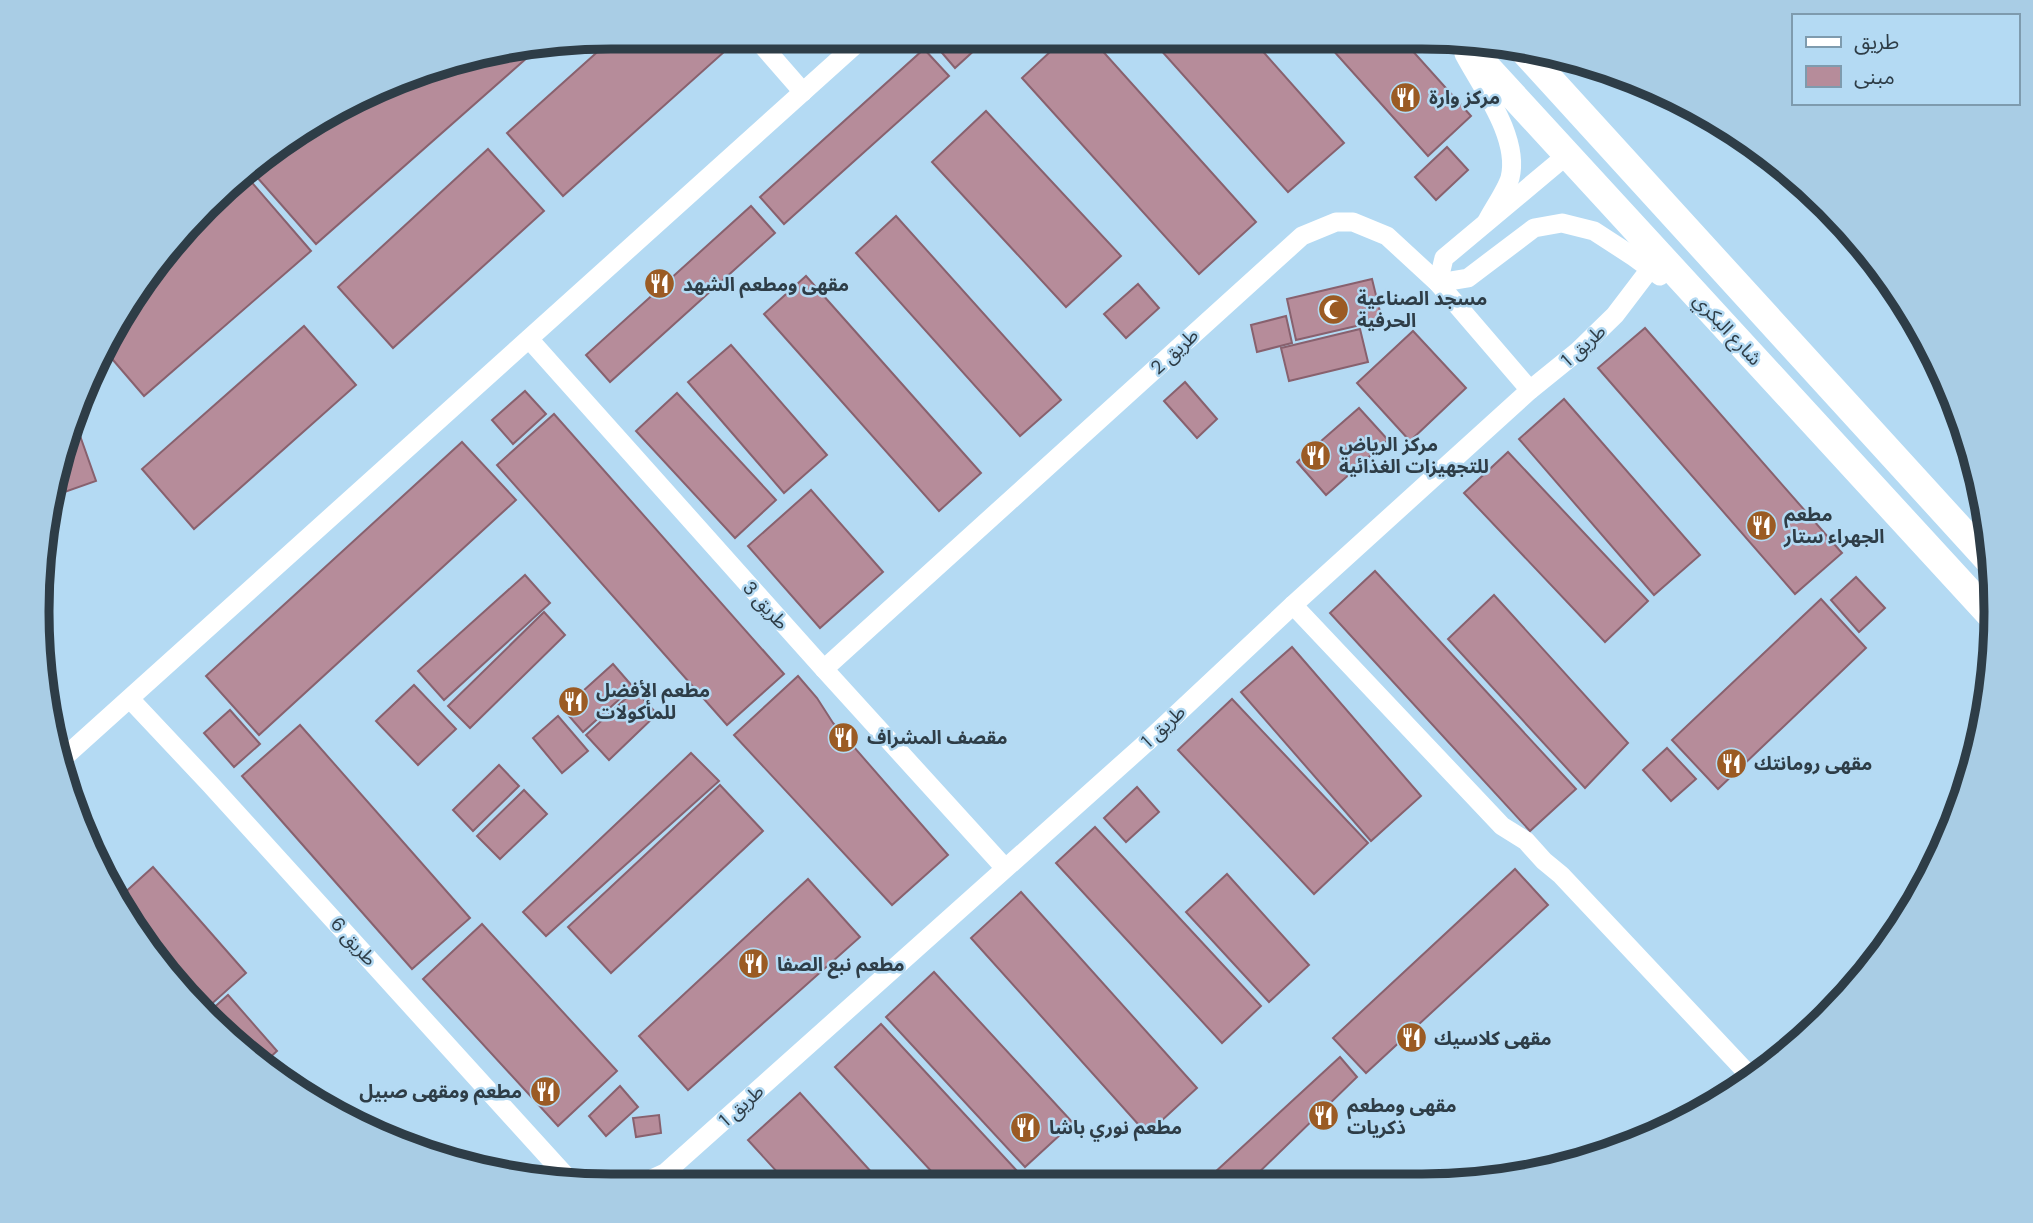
<svg xmlns="http://www.w3.org/2000/svg" width="2033" height="1223" viewBox="0 0 2033 1223" font-family="'DM Sans','Noto Sans Arabic',sans-serif">
<style>
.building{fill:#b68c9a;stroke:#88616e;stroke-width:2}
.lines{fill:none;stroke-linecap:round;stroke-linejoin:round}
.street{stroke:#fff;stroke-width:19}
.secondary{stroke:#fff;stroke-width:28}
.labels{text-anchor:middle;stroke-width:5;stroke-linejoin:round;paint-order:stroke}
.poi-label{font-size:19px;font-weight:bold;fill:#2e3d47;stroke:#b4daf3;text-anchor:start}
.street-label{font-size:19px;fill:#2e3d47;stroke:#b4daf3}
.rim{fill:none;stroke:#2e3d47;stroke-width:9}
</style>
<rect width="100%" height="100%" fill="#b4daf3"/>
<g class="building">
<polygon points="614,37 711,37 724,52 563,196 507,133"/>
<polygon points="934,37 989,37 955,68 931,40"/>
<polygon points="1066,37 1090,37 1256,222 1199,274 1022,78"/>
<polygon points="1150,38 1251,38 1344,143 1288,192"/>
<polygon points="1322,38 1401,38 1471,116 1428,156"/>
<polygon points="537,49 316,244 256,176 307,131 427,67"/>
<polygon points="924,49 949,76 784,224 760,197"/>
<polygon points="986,111 1121,256 1066,307 932,162"/>
<polygon points="1447,147 1468,170 1436,200 1415,177"/>
<polygon points="488,149 544,211 393,348 338,287"/>
<polygon points="248,178 311,251 144,396 107,353 155,262 177,240"/>
<polygon points="751,206 775,233 610,382 586,355"/>
<polygon points="896,216 1061,400 1020,436 856,253"/>
<polygon points="806,276 981,473 939,511 764,314"/>
<polygon points="1372,279 1382,320 1296,340 1287,299"/>
<polygon points="1138,284 1159,308 1126,338 1104,314"/>
<polygon points="1286,316 1292,343 1257,352 1251,325"/>
<polygon points="304,326 356,385 194,529 142,469"/>
<polygon points="1645,328 1842,553 1795,594 1598,368"/>
<polygon points="1360,329 1368,362 1289,381 1281,348"/>
<polygon points="1413,331 1466,388 1410,441 1357,383"/>
<polygon points="731,345 827,455 784,493 688,382"/>
<polygon points="1185,382 1217,419 1197,438 1164,401"/>
<polygon points="525,391 546,414 513,444 492,420"/>
<polygon points="677,393 776,500 735,538 636,431"/>
<polygon points="1564,399 1700,555 1654,595 1519,439"/>
<polygon points="1359,408 1388,440 1326,495 1297,462"/>
<polygon points="554,414 784,674 727,725 497,465"/>
<polygon points="78,430 96,481 56,495 66,434"/>
<polygon points="462,442 516,500 259,735 206,676"/>
<polygon points="1508,452 1648,601 1605,642 1464,493"/>
<polygon points="811,490 883,572 820,628 748,546"/>
<polygon points="1375,571 1576,789 1530,831 1330,613"/>
<polygon points="525,575 550,603 444,700 418,671"/>
<polygon points="1856,577 1885,608 1859,632 1831,600"/>
<polygon points="1494,595 1628,743 1585,788 1448,639"/>
<polygon points="1821,599 1866,648 1718,789 1672,740"/>
<polygon points="544,612 565,635 470,728 448,706"/>
<polygon points="1292,647 1421,796 1371,841 1241,692"/>
<polygon points="613,664 633,687 583,732 563,709"/>
<polygon points="798,676 817,698 833,723 948,855 892,905 734,735"/>
<polygon points="414,685 456,729 418,765 376,721"/>
<polygon points="635,690 657,714 609,760 586,735"/>
<polygon points="1232,699 1368,843 1314,894 1178,750"/>
<polygon points="230,710 260,744 234,767 204,733"/>
<polygon points="558,716 588,751 562,773 533,738"/>
<polygon points="300,725 470,918 412,969 242,776"/>
<polygon points="1667,748 1696,779 1671,801 1643,770"/>
<polygon points="691,753 719,781 546,936 523,912"/>
<polygon points="499,765 519,786 473,831 453,810"/>
<polygon points="720,785 763,831 611,973 568,927"/>
<polygon points="1137,787 1159,812 1126,842 1104,818"/>
<polygon points="524,790 547,814 500,859 477,836"/>
<polygon points="1095,827 1261,1006 1222,1043 1056,863"/>
<polygon points="153,867 246,973 206,1009 155,961 121,896"/>
<polygon points="1515,869 1548,905 1366,1073 1333,1038"/>
<polygon points="1227,874 1309,965 1269,1002 1186,912"/>
<polygon points="808,879 860,937 688,1090 639,1036"/>
<polygon points="1021,892 1197,1088 1147,1134 971,938"/>
<polygon points="482,924 617,1071 558,1126 423,979"/>
<polygon points="934,972 1073,1123 1025,1167 886,1017"/>
<polygon points="228,995 277,1051 264,1063 209,1012"/>
<polygon points="881,1024 1018,1172 1004,1185 944,1185 835,1067"/>
<polygon points="1340,1057 1357,1077 1246,1185 1201,1185"/>
<polygon points="620,1086 638,1107 606,1136 589,1116"/>
<polygon points="800,1093 883,1185 789,1185 748,1140"/>
<polygon points="659,1115 661,1133 636,1137 633,1118"/>
</g>
<g class="lines">
<g class="street">
<polyline points="755,37 803,92"/>
<path d="M1464 54C1482 88 1520 138 1510 178 1506 191 1493 209 1487 221"/>
<polyline points="1438,283 1468,278 1534,228 1562,223 1594,231 1634,257 1660,276"/>
<polyline points="1438,283 1444,258 1567,155"/>
<polyline points="529,339 824,669 1005,868"/>
<polyline points="1293,605 1502,826 1526,841 1544,861 1561,875 1752,1078"/>
<polyline points="824,669 1302,236 1336,222 1353,222 1387,236 1438,283 1530,390"/>
<polyline points="130,699 210,784 574,1185"/>
<polyline points="61,760 864,37"/>
<polyline points="639,1185 665,1173 1147,742 1293,605 1530,390 1577,352 1615,315 1650,269"/>
</g>
<g class="secondary">
<polyline points="1460,38 1995,620"/>
<polyline points="1524,51 1992,564"/>
</g>
</g>
<defs>
<symbol id="restaurant-disc" viewBox="-11 -11 22 22"><circle r="9.5" fill="#9b5b24" stroke="#b4daf3"/><path d="M-5-6h1v4h1v-4h1v4h1v-4h1v5L-1.5 .5V6h-2V.5L-5-1ZM5-6V6H3V1.5H1.5Q1.5-4 5-6Z" fill="#fff"/></symbol>
<symbol id="mosque-disc" viewBox="-11 -11 22 22"><circle r="9.5" fill="#9b5b24" stroke="#b4daf3"/><path d="M3.5-4.9A6 6 0 1 0 3.5 4.9A5 5 0 1 1 3.5-4.9Z" fill="#fff"/></symbol>
</defs>
<g fill-rule="evenodd">
<use href="#restaurant-disc" x="1388" y="80" width="35" height="35"/>
<use href="#restaurant-disc" x="642" y="266" width="35" height="35"/>
<use href="#mosque-disc" x="1316" y="292" width="35" height="35"/>
<use href="#restaurant-disc" x="1298" y="438" width="35" height="35"/>
<use href="#restaurant-disc" x="1744" y="508" width="35" height="35"/>
<use href="#restaurant-disc" x="556" y="684" width="35" height="35"/>
<use href="#restaurant-disc" x="826" y="720" width="35" height="35"/>
<use href="#restaurant-disc" x="1714" y="746" width="35" height="35"/>
<use href="#restaurant-disc" x="736" y="946" width="35" height="35"/>
<use href="#restaurant-disc" x="1394" y="1020" width="35" height="35"/>
<use href="#restaurant-disc" x="528" y="1074" width="35" height="35"/>
<use href="#restaurant-disc" x="1306" y="1098" width="35" height="35"/>
<use href="#restaurant-disc" x="1008" y="1110" width="35" height="35"/>
</g>
<g class="labels">
<g class="poi-label">
<text x="1429" y="104">مركز وارة</text>
<text x="683" y="291">مقهى ومطعم الشهد</text>
<text x="1357" y="305">مسجد الصناعية<tspan x="1357" dy="22">الحرفية</tspan></text>
<text x="1339" y="451">مركز الرياض<tspan x="1339" dy="22">للتجهيزات الغذائية</tspan></text>
<text x="1784" y="521">مطعم<tspan x="1784" dy="22">الجهراء ستار</tspan></text>
<text x="596" y="697">مطعم الأفضل<tspan x="596" dy="22">للمأكولات</tspan></text>
<text x="867" y="744">مقصف المشراف</text>
<text x="1754" y="770">مقهى رومانتك</text>
<text x="777" y="971">مطعم نبع الصفا</text>
<text x="1434" y="1045">مقهى كلاسيك</text>
<text x="522" y="1098" text-anchor="end">مطعم ومقهى صبيل</text>
<text x="1347" y="1112">مقهى ومطعم<tspan x="1347" dy="22">ذكريات</tspan></text>
<text x="1049" y="1134">مطعم نوري باشا</text>
</g>
<g class="street-label">
<text transform="translate(1728 329) rotate(47)" y="7">شارع البكري</text>
<text transform="translate(1583 345) rotate(-42)" y="7">طريق 1</text>
<text transform="translate(1174 351) rotate(-43)" y="7">طريق 2</text>
<text transform="translate(766 605) rotate(48)" y="7">طريق 3</text>
<text transform="translate(1163 726) rotate(-43)" y="7">طريق 1</text>
<text transform="translate(354 941) rotate(48)" y="7">طريق 6</text>
<text transform="translate(741 1105) rotate(-42)" y="7">طريق 1</text>
</g>
</g>
<path d="M0 0H2033V1223H0ZM611 49H1422A562 562 0 0 1 1984 611V612A562 562 0 0 1 1422 1174H611A562 562 0 0 1 49 612V611A562 562 0 0 1 611 49Z" fill="#a9cde5" fill-rule="evenodd"/>
<path class="rim" d="M611 49H1422A562 562 0 0 1 1984 611V612A562 562 0 0 1 1422 1174H611A562 562 0 0 1 49 612V611A562 562 0 0 1 611 49Z"/>
<rect x="1792" y="14" width="228" height="91" fill="#b4daf3" stroke="#7e9bae" stroke-width="2"/>
<rect x="1806" y="37" width="35" height="10" fill="#ffffff" stroke="#7e9bae" stroke-width="2"/>
<text x="1854" y="49" font-size="21" fill="#2e3d47">طريق</text>
<rect x="1806" y="66" width="35" height="21" fill="#b68c9a" stroke="#7e9bae" stroke-width="2"/>
<text x="1854" y="84" font-size="21" fill="#2e3d47">مبنى</text>
</svg>
